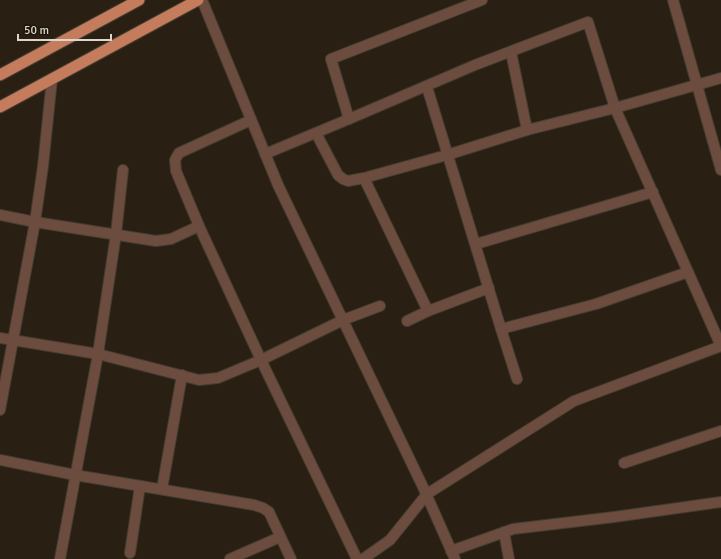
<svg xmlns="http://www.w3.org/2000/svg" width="721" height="559" viewBox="0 0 721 559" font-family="Signika,sans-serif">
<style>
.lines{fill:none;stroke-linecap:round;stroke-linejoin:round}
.minor-casing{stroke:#463d31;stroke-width:12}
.trunk-casing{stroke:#463d31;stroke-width:13}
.minor{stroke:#6c4c3e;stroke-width:10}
.trunk{stroke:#c47c5c;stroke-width:11}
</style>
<rect width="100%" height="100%" fill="#292013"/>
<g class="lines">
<defs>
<g id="minor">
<polyline points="202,0 278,185 423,487 455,559"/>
<polyline points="482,0 331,59 349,119 475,65 588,22 615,108 721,346"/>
<polyline points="673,0 721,170"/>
<polyline points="511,52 527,130"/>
<polyline points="427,87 501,329 517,379"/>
<polyline points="251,120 179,153 175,160 176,171 199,226 261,360 357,559"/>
<polyline points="316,133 338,175 343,179 348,181 364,178 447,155 527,130 615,108 721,78"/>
<polyline points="265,154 349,119"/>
<polyline points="364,178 428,311"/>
<polyline points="0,215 35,222 156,241 171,239 199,226"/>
<polyline points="476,244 653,192"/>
<polyline points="407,321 428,311 489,288"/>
<polyline points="501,329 596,304 688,272"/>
<polyline points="0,338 98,354 199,380 218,378 261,360 343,320 380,306"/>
<polyline points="0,410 35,222 43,166 52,79"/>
<polyline points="0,460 75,475 254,505 263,508 269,512 291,559"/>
<polyline points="624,463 721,431"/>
<polyline points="162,489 182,375"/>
<polyline points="504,532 509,559"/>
<polyline points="451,551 513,529 614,517 721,502"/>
<polyline points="130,553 140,486"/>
<polyline points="60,559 98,354 116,234 123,170"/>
<polyline points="230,559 280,537"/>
<polyline points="363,559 390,540 427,494 574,401 721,346"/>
</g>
<g id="trunk">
<polyline points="0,75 139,0"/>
<polyline points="0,107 198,0"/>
</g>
</defs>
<use href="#minor" class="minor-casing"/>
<use href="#trunk" class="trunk-casing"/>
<use href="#minor" class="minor"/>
<use href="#trunk" class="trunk"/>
</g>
<path d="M18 34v6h93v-6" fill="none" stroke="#dcd6cd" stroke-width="2"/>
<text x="24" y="34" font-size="12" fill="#dcd6cd" stroke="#1f170a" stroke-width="3" paint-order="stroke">50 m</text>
</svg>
